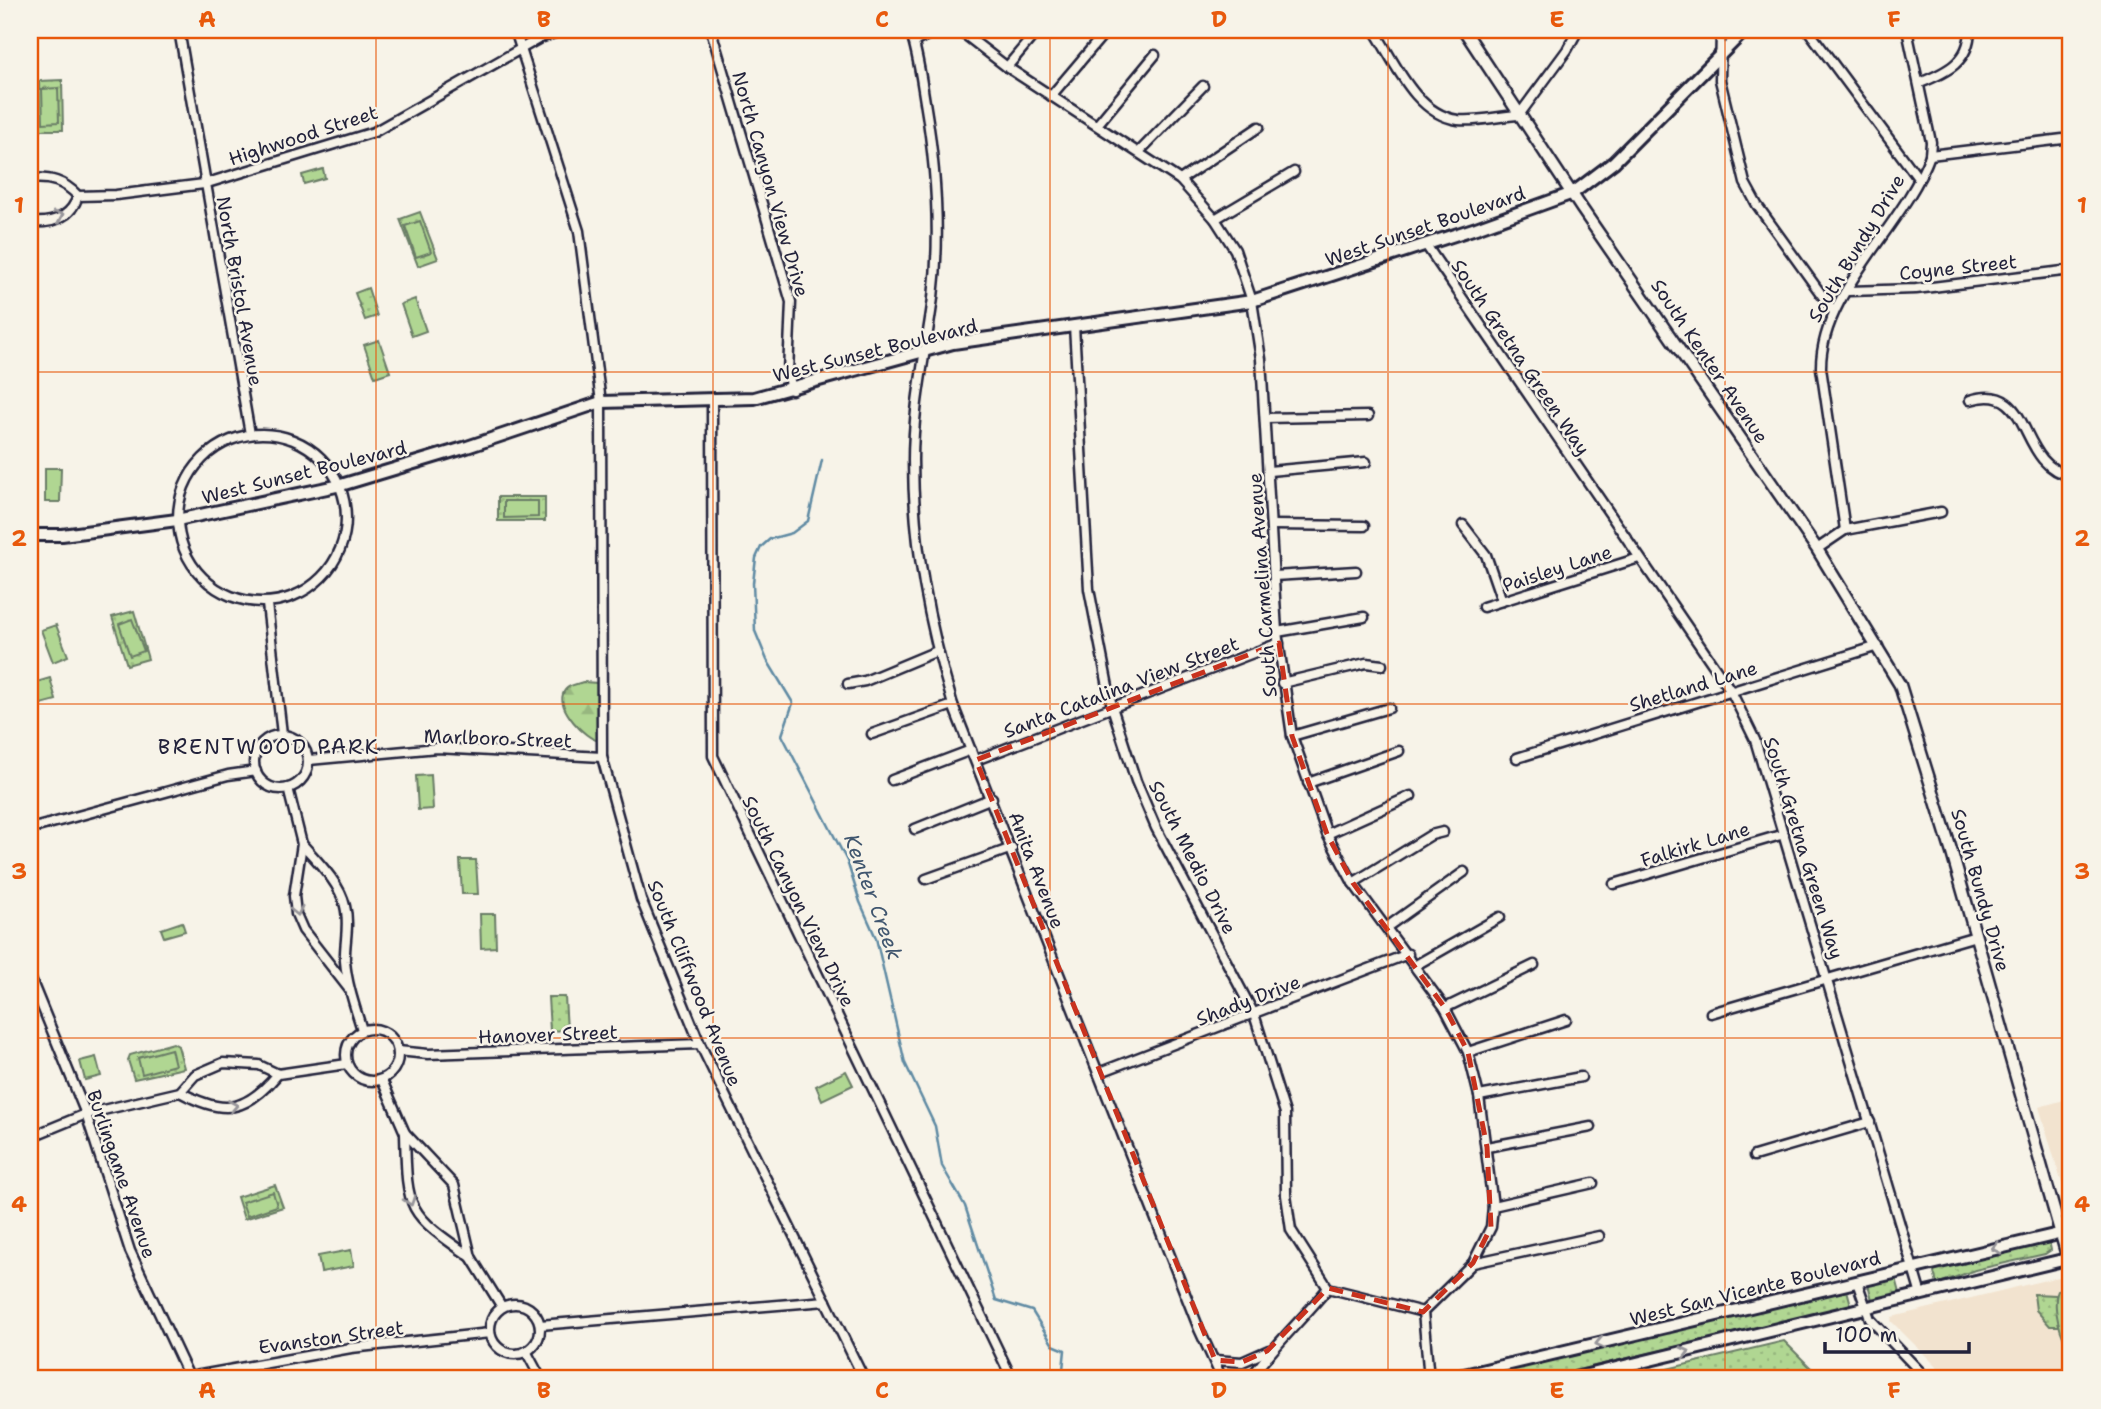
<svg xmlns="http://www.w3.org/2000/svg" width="2101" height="1409" viewBox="0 0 2101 1409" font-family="'Shantell Sans',sans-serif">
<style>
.built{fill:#f2e3cf}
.grass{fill:url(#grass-dots);stroke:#697c66;stroke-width:2}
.forest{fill:url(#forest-firs);stroke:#697c66;stroke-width:2}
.garden{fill:#b0d692;stroke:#697c66;stroke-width:2}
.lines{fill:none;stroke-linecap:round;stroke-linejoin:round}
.stream{stroke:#5f8aa3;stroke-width:2.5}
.minor-casing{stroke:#22223b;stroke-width:13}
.tertiary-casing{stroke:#22223b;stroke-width:15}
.secondary-casing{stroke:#22223b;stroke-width:16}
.minor{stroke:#f7f3e8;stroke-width:8}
.tertiary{stroke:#f7f3e8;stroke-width:10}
.secondary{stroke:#f7f3e8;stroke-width:10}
.oneway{stroke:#97959a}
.marked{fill:none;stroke:#c8321e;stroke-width:5;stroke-dasharray:14 9;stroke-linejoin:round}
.grid{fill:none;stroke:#e8590c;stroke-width:2;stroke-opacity:0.55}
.labels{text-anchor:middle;stroke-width:5;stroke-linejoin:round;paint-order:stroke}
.street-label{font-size:19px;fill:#22223b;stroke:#f7f3e8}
.neighbourhood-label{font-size:21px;letter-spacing:2px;fill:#22223b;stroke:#f7f3e8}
.water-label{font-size:21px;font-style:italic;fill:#40566f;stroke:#f7f3e8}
.neatline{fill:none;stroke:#e8590c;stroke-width:2.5}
.grid-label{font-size:23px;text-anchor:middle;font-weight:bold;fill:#e8590c}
</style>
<defs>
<pattern id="grass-dots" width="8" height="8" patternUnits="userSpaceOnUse" patternTransform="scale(1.75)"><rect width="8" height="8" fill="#b0d692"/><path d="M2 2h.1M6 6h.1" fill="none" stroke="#97b77f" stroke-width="1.8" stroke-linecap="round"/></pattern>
<pattern id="forest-firs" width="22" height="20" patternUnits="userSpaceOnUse" patternTransform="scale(1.75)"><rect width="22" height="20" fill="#b0d692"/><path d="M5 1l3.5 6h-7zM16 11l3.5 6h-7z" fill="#97b77f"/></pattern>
</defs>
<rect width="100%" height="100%" fill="#f7f3e8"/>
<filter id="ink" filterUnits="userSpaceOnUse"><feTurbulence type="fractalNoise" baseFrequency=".0143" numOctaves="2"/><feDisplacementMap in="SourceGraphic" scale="14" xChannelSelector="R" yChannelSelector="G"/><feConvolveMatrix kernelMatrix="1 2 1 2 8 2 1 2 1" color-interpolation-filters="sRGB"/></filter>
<g filter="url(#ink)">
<g class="built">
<polygon points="2071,1098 2071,1214 2039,1107"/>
<polygon points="2071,1274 2071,1379 1949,1379 1891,1321 1892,1317"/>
</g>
<g class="grass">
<polygon points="62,80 63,130 40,130 39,81"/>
<polygon points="420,212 438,259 418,266 400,219"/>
<polygon points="368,288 377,316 365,320 355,293"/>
<rect x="498" y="497" width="47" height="24"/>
<polygon points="134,611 148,659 127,665 112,617"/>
<polygon points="548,997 565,997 567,1030 550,1031"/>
<polygon points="173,1043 178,1046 184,1068 134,1079 128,1060 130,1055"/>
<polygon points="275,1185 283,1207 244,1219 237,1197"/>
<polygon points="2049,1241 2051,1250 2045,1254 1975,1270 1937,1284 1933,1269"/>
<polygon points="1896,1278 1900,1293 1872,1300 1868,1284"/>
<polygon points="1847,1290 1851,1305 1540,1379 1473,1379"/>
<polygon points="2034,1294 2056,1295 2059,1326 2050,1326 2036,1310"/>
<polygon points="1784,1341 1822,1379 1625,1379"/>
</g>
<path class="forest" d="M583 682 598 683 599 741C584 738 558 709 563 694 566 685 575 685 583 682Z"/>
<g class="garden">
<polygon points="58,88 59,122 43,123 42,89"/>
<polygon points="323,169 325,178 304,184 302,175"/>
<polygon points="420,221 431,252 416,257 405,226"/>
<polygon points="415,299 426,331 412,336 401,304"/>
<polygon points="379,340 390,372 375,377 364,345"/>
<polygon points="45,468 61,468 60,502 45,502"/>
<polygon points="504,501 538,501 538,517 504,518"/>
<polygon points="132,619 144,651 130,656 119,624"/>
<polygon points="56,625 68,656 53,662 41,630"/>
<polygon points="50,678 56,700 30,707 30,684"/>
<polygon points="431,775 433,809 418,810 416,776"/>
<polygon points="460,860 476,860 478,894 462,894"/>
<polygon points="480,914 495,914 496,947 481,948"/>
<polygon points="182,922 185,931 164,937 161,929"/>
<polygon points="171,1049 175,1065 142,1074 138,1058"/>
<polygon points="96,1057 101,1076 85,1080 80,1061"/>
<polygon points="846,1071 853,1085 822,1100 816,1086"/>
<polygon points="273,1192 277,1206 247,1216 242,1202"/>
<polygon points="351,1250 354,1266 321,1272 318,1256"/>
<path d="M2071 1284V1349C2060 1339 2051 1302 2059 1289Z"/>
</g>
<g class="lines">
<polyline class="stream" points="822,460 808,521 792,533 770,539 761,547 756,558 753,583 755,631 767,660 793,703 782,735 847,861 860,902 876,938 905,1063 935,1126 942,1166 965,1206 996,1300 1032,1311 1053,1345 1065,1350 1062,1379"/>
<defs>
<g id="minor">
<polyline points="179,30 250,434"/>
<polyline points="515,30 579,231 601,402 602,757 641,899 700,1044 864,1379"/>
<polyline points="711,30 791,302 788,372 792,390"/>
<path d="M910 30C918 53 921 78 925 102 936 167 941 232 933 298 926 352 913 405 913 460 913 545 929 624 953 705L1199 1329 1222 1379"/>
<polyline points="959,30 1007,67 1180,180 1215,219 1235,250 1252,301 1261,359 1277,632 1292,736 1327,834 1353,883 1445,1008 1468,1052 1479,1096 1493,1206 1491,1227 1473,1263 1423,1312 1429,1379"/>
<path d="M1374 30C1395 62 1415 114 1458 120 1477 122 1500 116 1519 115L1567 50 1578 30"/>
<polyline points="1721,30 1720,80 1745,183 1757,205 1834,312"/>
<polyline points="1808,30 1918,178"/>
<polyline points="914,42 937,30"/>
<polyline points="1007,67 1038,30"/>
<path d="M1920 83C1947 72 1969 62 1970 30"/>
<polyline points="1051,96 1107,30"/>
<polyline points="1097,125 1155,55"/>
<polyline points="1139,152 1203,86"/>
<polyline points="1930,155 2071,138"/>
<path d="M30 179C50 177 64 181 78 196L116 195 204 184 374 132 540 38 563 30"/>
<polyline points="1180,180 1259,127"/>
<polyline points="1215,219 1294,172"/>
<path d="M30 222C52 224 71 218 78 196"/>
<polyline points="1426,245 1731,691 1755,740 1921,1295"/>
<polyline points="1848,291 1916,289 2071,270"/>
<polyline points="1074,326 1089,589 1112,707 1136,781 1156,828 1254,1014 1285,1113 1286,1195 1291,1230 1328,1288 1423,1312"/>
<path d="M1970 400C2035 380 2015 465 2071 476"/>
<polyline points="712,401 713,756 1012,1379"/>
<polyline points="1265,418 1368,416"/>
<circle cx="262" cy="518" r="84"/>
<polyline points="1269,471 1366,462"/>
<polyline points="1272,525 1364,526"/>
<polyline points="1463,525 1486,555 1502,601"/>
<path d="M1845 530 1821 368C1820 293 1905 225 1930 155L1931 142 1907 30"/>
<polyline points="1817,549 1845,530 1941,512"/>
<polyline points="1274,576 1356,571"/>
<polyline points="267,604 282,734"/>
<polyline points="1483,607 1639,558"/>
<polyline points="1277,632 1364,617"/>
<polyline points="1282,683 1366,663 1382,665"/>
<polyline points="848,684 865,681 937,651"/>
<polyline points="872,734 953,705"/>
<circle cx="281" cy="762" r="27"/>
<polyline points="1292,736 1389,708"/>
<polyline points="1517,758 1878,646"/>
<polyline points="309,760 437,748 602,757"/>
<polyline points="976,760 1279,643"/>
<polyline points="892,780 971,750"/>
<polyline points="1308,783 1399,751"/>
<polyline points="288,788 302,844 294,896 296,914 303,930 349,989"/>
<polyline points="30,829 228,775 256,771"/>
<polyline points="915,829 992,798"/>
<polyline points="1327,834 1411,796"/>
<path d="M302 844C317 861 340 883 345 906 350 925 344 943 345 961 347 985 355 1007 362 1030"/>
<polyline points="926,879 1012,848"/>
<polyline points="1353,883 1431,835 1443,832"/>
<polyline points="1614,884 1784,834"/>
<polyline points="1387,927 1464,872"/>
<polyline points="1416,965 1500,917"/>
<polyline points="30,977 86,1114 130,1251 190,1379"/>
<polyline points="1445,1008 1534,965"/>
<polyline points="1711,1013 1976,936"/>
<circle cx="372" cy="1055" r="26"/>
<polyline points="398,1051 428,1054 700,1044"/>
<polyline points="1468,1052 1566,1020"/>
<polyline points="1098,1073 1408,954"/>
<polyline points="382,1080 405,1133 454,1185 471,1257 502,1307"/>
<path d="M180 1092C224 1116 246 1112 278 1074"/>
<polyline points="1479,1096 1581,1077"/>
<path d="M405 1133C407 1211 406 1212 471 1257"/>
<polyline points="30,1137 86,1114 180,1092 195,1075 223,1063 259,1065 278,1074 347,1064"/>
<polyline points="1487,1147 1591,1127"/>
<polyline points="1754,1156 1870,1122"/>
<polyline points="1493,1206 1593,1183"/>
<polyline points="1473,1263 1599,1236"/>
<polyline points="1857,1282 1870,1319 1927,1379"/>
<circle cx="515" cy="1329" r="25"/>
<polyline points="540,1325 826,1301"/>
<polyline points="526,1351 541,1379"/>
<polyline points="1215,1360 1242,1362 1269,1350"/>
<polyline points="178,1379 351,1348 490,1333"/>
<path d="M1250 1379C1273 1346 1302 1320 1328 1288"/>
</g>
<polyline id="tertiary" points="1464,30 1582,209 1817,549 1900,685 1952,853 2068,1259"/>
<g id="secondary">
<polyline points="30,535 62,535 177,520 341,485 464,448 601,402 754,398 953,343 1252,301 1476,228 1573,193 1614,162 1745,30"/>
<polyline points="1447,1379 2071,1231"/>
<polyline points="1571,1379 2071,1258"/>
</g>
</defs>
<use href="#minor" class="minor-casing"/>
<use href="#tertiary" class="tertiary-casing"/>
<use href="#secondary" class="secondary-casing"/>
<use href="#minor" class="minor"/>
<use href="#tertiary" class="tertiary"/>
<use href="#secondary" class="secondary"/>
</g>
<defs><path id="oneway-chevron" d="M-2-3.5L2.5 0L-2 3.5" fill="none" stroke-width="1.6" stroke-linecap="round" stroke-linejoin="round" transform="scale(1.75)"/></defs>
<g class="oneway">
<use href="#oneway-chevron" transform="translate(59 216) rotate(-24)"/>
<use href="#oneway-chevron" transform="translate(297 911) rotate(77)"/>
<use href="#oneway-chevron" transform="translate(233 1106) rotate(-10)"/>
<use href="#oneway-chevron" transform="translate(410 1201) rotate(71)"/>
<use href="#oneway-chevron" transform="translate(1996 1248) rotate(167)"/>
<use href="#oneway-chevron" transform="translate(1600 1343) rotate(167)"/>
<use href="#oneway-chevron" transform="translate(1685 1352) rotate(-14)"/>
</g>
</g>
<path class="marked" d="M1279 643 1292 736 1327 834 1353 883 1445 1008 1468 1052 1487 1147 1491 1227 1473 1263 1423 1312 1328 1288 1267 1351 1242 1362 1215 1360 976 760Z"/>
<path class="grid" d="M376 30V1379M713 30V1379M1050 30V1379M1388 30V1379M1725 30V1379M30 372H2071M30 704H2071M30 1038H2071"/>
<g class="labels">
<g class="street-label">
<text transform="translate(303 135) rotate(-18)" y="7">Highwood Street</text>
<text transform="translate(771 184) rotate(74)" y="7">North Canyon View Drive</text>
<text transform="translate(1425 226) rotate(-19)" y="7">West Sunset Boulevard</text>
<text transform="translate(1856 248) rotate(-59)" y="7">South Bundy Drive</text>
<text transform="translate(1958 267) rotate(-6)" y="7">Coyne Street</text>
<text transform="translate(240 291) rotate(80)" y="7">North Bristol Avenue</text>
<text transform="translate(875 350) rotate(-14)" y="7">West Sunset Boulevard</text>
<text transform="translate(1521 357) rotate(56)" y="7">South Gretna Green Way</text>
<text transform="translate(1710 361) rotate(56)" y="7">South Kenter Avenue</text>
<text transform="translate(304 472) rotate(-14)" y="7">West Sunset Boulevard</text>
<text transform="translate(1557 568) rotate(-18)" y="7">Paisley Lane</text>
<text transform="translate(1262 585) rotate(-94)" y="7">South Carmelina Avenue</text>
<text transform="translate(1693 686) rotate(-17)" y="7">Shetland Lane</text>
<text transform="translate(1121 687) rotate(-21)" y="7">Santa Catalina View Street</text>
<text transform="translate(498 738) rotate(2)" y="7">Marlboro Street</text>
<text transform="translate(1695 844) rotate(-17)" y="7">Falkirk Lane</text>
<text transform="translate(1804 848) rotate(73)" y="7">South Gretna Green Way</text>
<text transform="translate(1193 857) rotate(63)" y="7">South Medio Drive</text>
<text transform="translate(1037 870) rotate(69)" y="7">Anita Avenue</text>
<text transform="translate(1981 890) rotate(74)" y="7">South Bundy Drive</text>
<text transform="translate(799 901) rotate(64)" y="7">South Canyon View Drive</text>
<text transform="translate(695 983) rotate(68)" y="7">South Cliffwood Avenue</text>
<text transform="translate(1248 1000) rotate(-21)" y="7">Shady Drive</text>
<text transform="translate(548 1034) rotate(-2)" y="7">Hanover Street</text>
<text transform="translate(122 1174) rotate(71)" y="7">Burlingame Avenue</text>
<text transform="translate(1755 1288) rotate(-14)" y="7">West San Vicente Boulevard</text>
<text transform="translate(331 1337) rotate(-8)" y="7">Evanston Street</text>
</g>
<g class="neighbourhood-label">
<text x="269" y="754">BRENTWOOD PARK</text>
</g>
<g class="water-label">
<text transform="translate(873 897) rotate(70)" y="7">Kenter Creek</text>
</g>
</g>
<rect width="2101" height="1409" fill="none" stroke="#f7f3e8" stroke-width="77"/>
<path d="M1825 1342v10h144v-10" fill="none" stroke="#22223b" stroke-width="3.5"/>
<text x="1835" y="1342" font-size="21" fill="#22223b" stroke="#f7f3e8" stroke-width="5" paint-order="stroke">100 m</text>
<rect x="38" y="38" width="2024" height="1332" class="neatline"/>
<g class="grid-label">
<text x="207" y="27">A</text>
<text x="544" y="27">B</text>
<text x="882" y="27">C</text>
<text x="1219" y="27">D</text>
<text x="1557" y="27">E</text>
<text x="1894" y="27">F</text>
<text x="19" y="213">1</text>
<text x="2082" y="213">1</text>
<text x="19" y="546">2</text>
<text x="2082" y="546">2</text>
<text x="19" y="879">3</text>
<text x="2082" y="879">3</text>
<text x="19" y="1212">4</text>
<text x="2082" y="1212">4</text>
<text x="207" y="1398">A</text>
<text x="544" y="1398">B</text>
<text x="882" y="1398">C</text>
<text x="1219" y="1398">D</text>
<text x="1557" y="1398">E</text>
<text x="1894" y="1398">F</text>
</g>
</svg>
